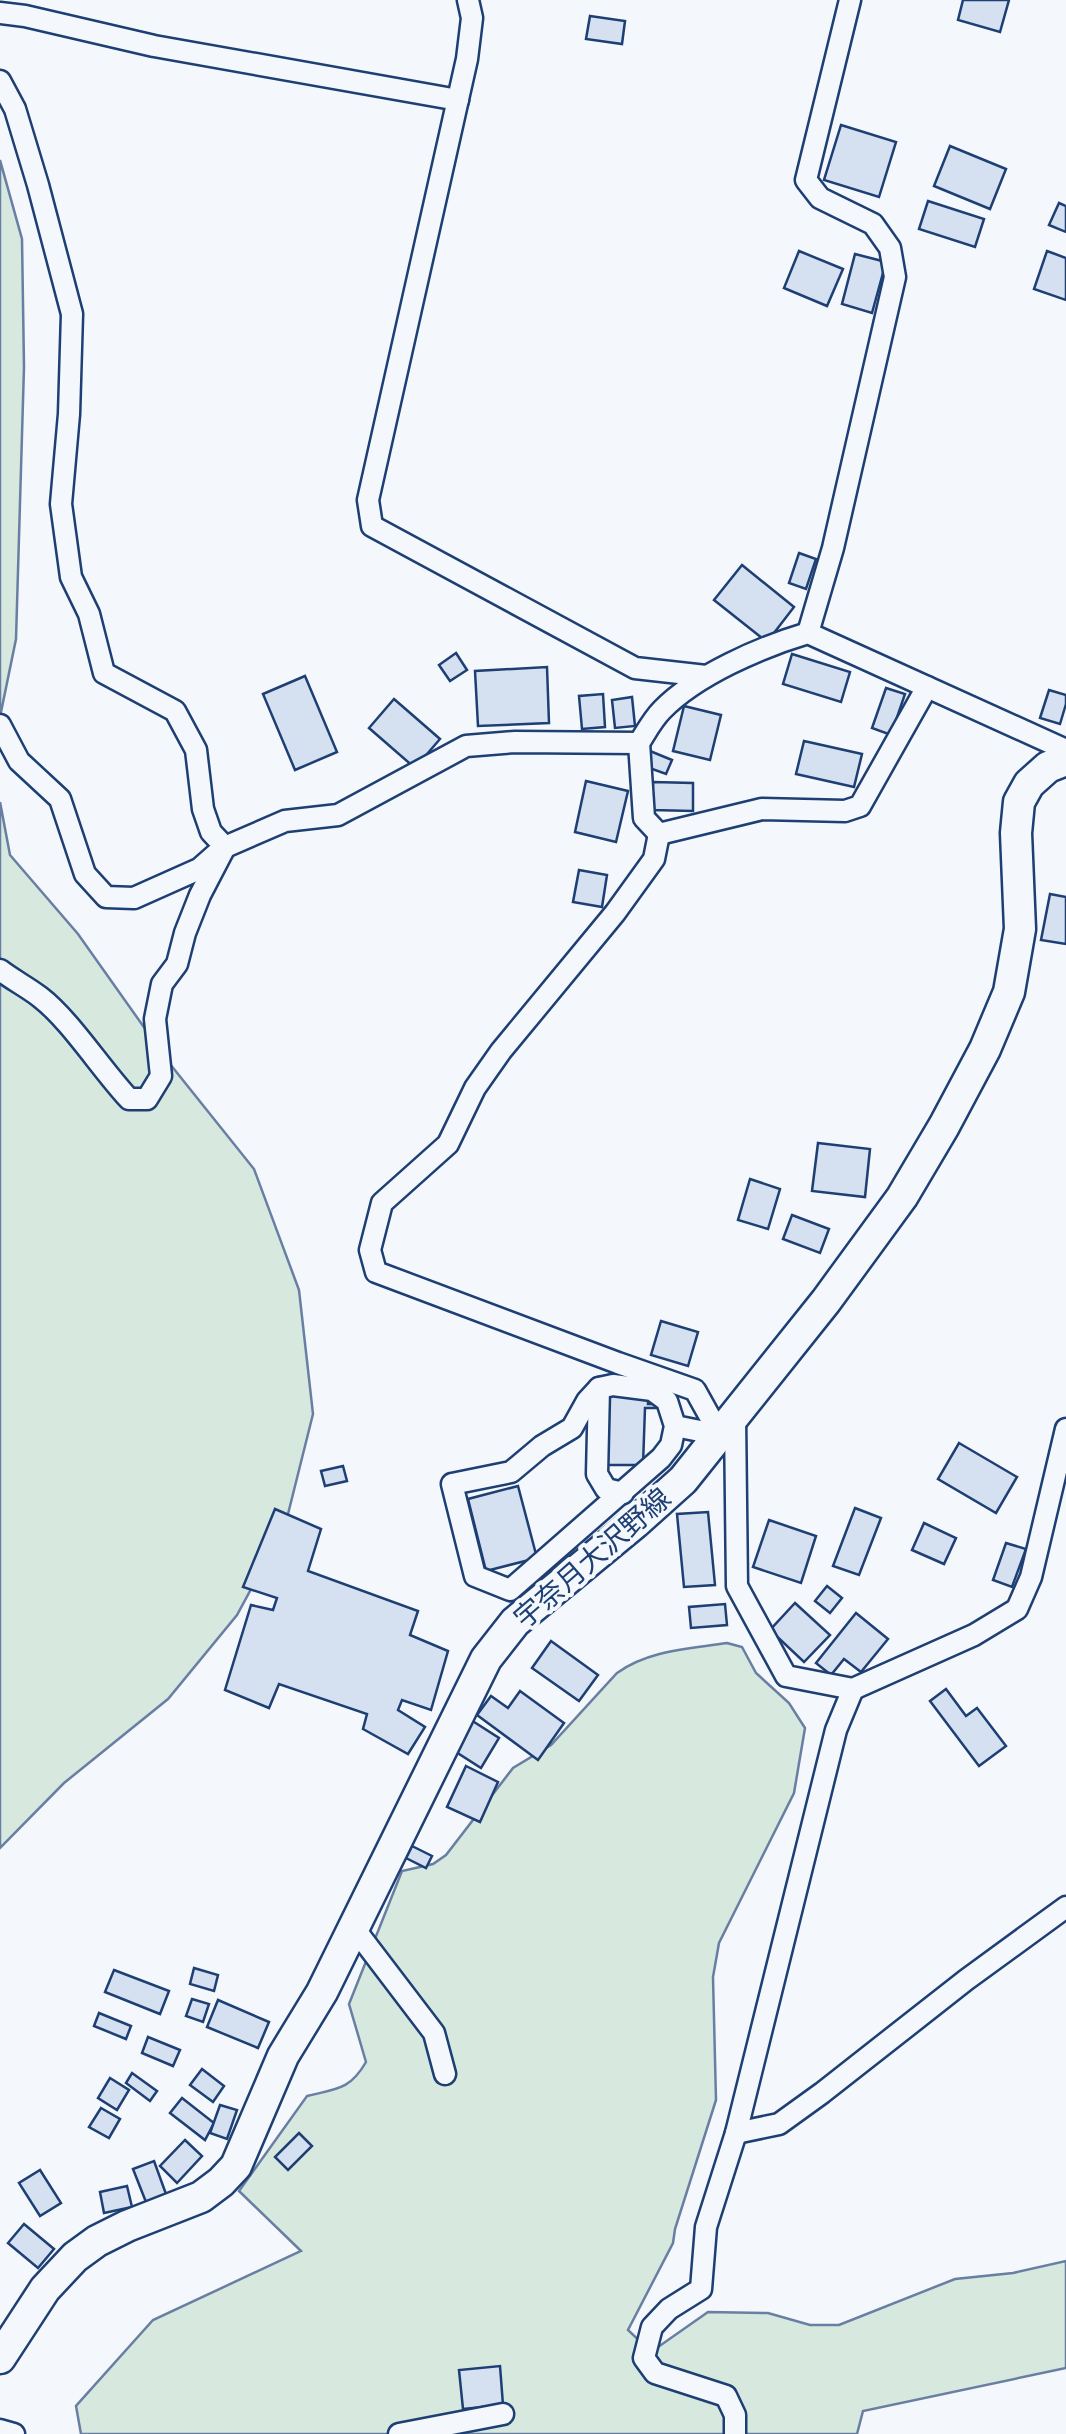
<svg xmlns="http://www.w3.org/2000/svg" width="1066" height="2434" viewBox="0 0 1066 2434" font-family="Signika,'Noto Sans JP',sans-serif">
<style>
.green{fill:#d7e8df;stroke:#687fa3;stroke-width:2.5}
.building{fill:#d5e0f0;stroke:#1d3f73;stroke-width:2.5}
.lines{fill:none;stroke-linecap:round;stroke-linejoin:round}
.minor-casing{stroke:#1d3f73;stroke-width:25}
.primary-casing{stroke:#1d3f73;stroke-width:35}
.minor{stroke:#f4f7fb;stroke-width:20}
.primary{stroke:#f4f7fb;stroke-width:30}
.labels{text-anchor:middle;stroke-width:8;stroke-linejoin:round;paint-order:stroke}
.street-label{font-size:28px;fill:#1d3f73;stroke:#f4f7fb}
</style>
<rect width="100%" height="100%" fill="#f4f7fb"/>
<g class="green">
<polygon points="0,160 22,239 24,367 16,639 0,717"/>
<polygon points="0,802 10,855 78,934 170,1064 254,1169 299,1290 313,1414 285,1526 237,1615 168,1699 64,1783 0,1848"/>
<path d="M727 1643 742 1647 756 1673 789 1703 805 1728 794 1793 719 1943 713 1977 716 2100 675 2229 673 2243 628 2330 651 2352 708 2312 768 2313 810 2325H839L955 2279 1013 2273 1066 2261V2368L863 2411 857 2434H81L76 2406 153 2320 301 2251 239 2191 307 2096C336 2089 350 2090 366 2062L349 2004 402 1871 433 1864 446 1855 513 1768 551 1745 617 1673C649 1650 689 1649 727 1643Z"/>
</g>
<g class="building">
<polygon points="963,0 1009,0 1000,32 958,20"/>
<polygon points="590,16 625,21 622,44 586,39"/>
<polygon points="841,125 896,142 879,197 824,180"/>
<polygon points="950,146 1006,169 990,209 934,186"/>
<polygon points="928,201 984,219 975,247 919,229"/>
<polygon points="1059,203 1066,206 1066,232 1049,225"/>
<polygon points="799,251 843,269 827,306 784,288"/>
<polygon points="1047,251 1066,258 1066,300 1034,289"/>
<polygon points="855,254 886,262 872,313 842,304"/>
<polygon points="799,553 816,559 806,589 789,583"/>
<polygon points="742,565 794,607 767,642 714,600"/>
<polygon points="456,653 467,670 450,681 439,665"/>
<polygon points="792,654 850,672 841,702 783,684"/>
<polygon points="547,667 549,723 478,726 475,671"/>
<polygon points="305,676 337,752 295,770 263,694"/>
<polygon points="886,688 905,694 891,735 872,728"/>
<polygon points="1049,690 1066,695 1066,704 1060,724 1040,718"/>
<polygon points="603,694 605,727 582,729 579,696"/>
<polygon points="632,697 635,726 615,728 612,700"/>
<polygon points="394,699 440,739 415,768 369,728"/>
<polygon points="684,706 721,715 710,760 673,751"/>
<polygon points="804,741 862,754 854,787 796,774"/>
<polygon points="650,751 672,760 666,774 644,766"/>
<polygon points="586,781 628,791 616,842 575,832"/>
<polygon points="653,782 693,783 693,811 652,810"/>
<polygon points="579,870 607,875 602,907 573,902"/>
<polygon points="1050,894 1066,897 1066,944 1041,940"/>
<polygon points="818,1143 870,1149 865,1197 812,1191"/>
<polygon points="750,1179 780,1189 768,1229 738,1220"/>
<polygon points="792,1215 829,1229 820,1253 783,1239"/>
<polygon points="661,1321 698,1332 688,1366 651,1355"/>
<polygon points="608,1395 648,1396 648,1404 659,1404 659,1408 645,1408 643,1465 607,1465"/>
<polygon points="959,1443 1017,1477 996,1513 938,1479"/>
<polygon points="343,1466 347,1481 325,1486 321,1471"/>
<polygon points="518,1486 537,1558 486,1571 468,1499"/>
<polygon points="855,1508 881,1518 859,1575 833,1566"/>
<polygon points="275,1509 321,1529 308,1571 418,1611 410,1635 448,1651 431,1710 402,1700 398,1710 425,1727 408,1754 363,1729 367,1714 279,1684 269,1708 225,1690 251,1605 273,1610 277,1598 243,1587"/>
<polygon points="708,1512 715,1585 684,1587 677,1514"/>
<polygon points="769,1520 816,1536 801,1583 753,1567"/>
<polygon points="924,1523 956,1538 944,1564 912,1550"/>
<polygon points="1006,1543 1026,1549 1012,1587 993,1580"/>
<polygon points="827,1586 842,1598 830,1613 815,1601"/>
<polygon points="795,1603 830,1635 804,1662 770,1630"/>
<polygon points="725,1604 727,1625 691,1628 689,1607"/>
<polygon points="856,1613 888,1639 861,1672 844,1659 831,1675 816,1663"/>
<polygon points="551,1641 598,1675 579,1701 532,1668"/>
<polygon points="946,1689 966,1716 977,1708 1006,1746 979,1766 930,1701"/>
<polygon points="520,1691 564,1723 538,1760 477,1715 491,1696 508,1708"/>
<polygon points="471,1720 499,1738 481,1768 453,1750"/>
<polygon points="466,1766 498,1782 480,1822 447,1807"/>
<polygon points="412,1846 432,1856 426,1868 406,1858"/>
<polygon points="194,1968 218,1975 214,1991 190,1984"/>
<polygon points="114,1970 169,1991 160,2014 105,1992"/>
<polygon points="192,1999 209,2004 203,2022 186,2016"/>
<polygon points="218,2000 269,2022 258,2048 207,2027"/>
<polygon points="99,2013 131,2026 126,2039 94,2026"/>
<polygon points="148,2037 180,2050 173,2066 142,2053"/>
<polygon points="202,2069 224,2086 213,2102 190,2085"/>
<polygon points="132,2073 157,2091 150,2101 126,2083"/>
<polygon points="110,2078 129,2090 117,2110 98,2098"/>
<polygon points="182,2098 214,2123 205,2140 170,2113"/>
<polygon points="220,2105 237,2110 227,2139 210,2133"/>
<polygon points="101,2108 120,2119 109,2138 89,2127"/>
<polygon points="299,2133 312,2146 288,2170 275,2157"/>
<polygon points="185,2140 202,2156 177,2183 160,2166"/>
<polygon points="154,2161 166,2194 146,2202 133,2169"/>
<polygon points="40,2170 61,2203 40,2216 19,2183"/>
<polygon points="127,2186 132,2207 104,2213 100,2192"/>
<polygon points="24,2224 54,2249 38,2268 8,2243"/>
<polygon points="500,2366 503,2405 463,2409 459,2370"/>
</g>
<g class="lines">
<defs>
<g id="minor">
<polyline points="468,0 472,18 467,59 368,500 372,526 635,668 706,676"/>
<polyline points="0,13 25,16 154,46 458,100"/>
<path d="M0 81 15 109 38 185 72 314 69 414 61 504 71 577 89 614 104 673 175 711 196 750 203 809 211 832 225 847 285 821 338 815 466 746 515 742 639 743C646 732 653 719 662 710 696 675 761 647 808 633L1066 750"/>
<polyline points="808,633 833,548 895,277 890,248 873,224 820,198 806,180 850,0"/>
<polyline points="0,725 19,761 60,799 85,874 106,897 134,898 199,869 216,854"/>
<polyline points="639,743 644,818 659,834 762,809 845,811 860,806 927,687"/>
<polyline points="659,834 654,859 615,913 501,1051 475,1088 448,1144 382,1203 370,1250 376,1272 618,1363 695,1390 720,1435"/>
<path d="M0 970C13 980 27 987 40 997 70 1020 101 1069 129 1099H147L161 1076 155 1019 162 984 177 964 185 933 200 895 225 847"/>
<polyline points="599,1388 597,1474 606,1489 623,1493"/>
<polyline points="735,1417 737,1586 786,1676 853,1689 974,1635 1017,1609 1031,1577 1066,1429"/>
<polyline points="675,1426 671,1445 661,1458 510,1590 475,1576 452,1484 511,1472 542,1446 572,1428 587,1401 599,1388 613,1385 652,1390 667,1401 675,1426 720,1435"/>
<polyline points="853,1689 836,1730 736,2133 779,2124 822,2093 966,1980 1066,1907"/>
<polyline points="354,1928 434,2033 445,2074"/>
<polyline points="0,2430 14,2434"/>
<polyline points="399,2434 503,2414"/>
<polyline points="735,2434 735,2415 726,2396 655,2373 644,2358 652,2327 669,2309 701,2289 706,2227 736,2133"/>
</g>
<polyline id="primary" points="0,2358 45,2289 75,2257 97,2241 127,2226 201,2197 221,2182 236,2166 283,2056 322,1992 486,1659 515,1622 635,1523 683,1480 826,1301 902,1197 944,1126 985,1049 1009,992 1020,929 1016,833 1019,802 1029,784 1048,767 1066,760"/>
</defs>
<use href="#minor" class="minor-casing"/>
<use href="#primary" class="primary-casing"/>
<use href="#minor" class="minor"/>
<use href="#primary" class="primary"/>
</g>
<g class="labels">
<g class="street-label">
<text transform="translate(592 1558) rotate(-41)" y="10">宇奈月大沢野線</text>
</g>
</g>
</svg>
